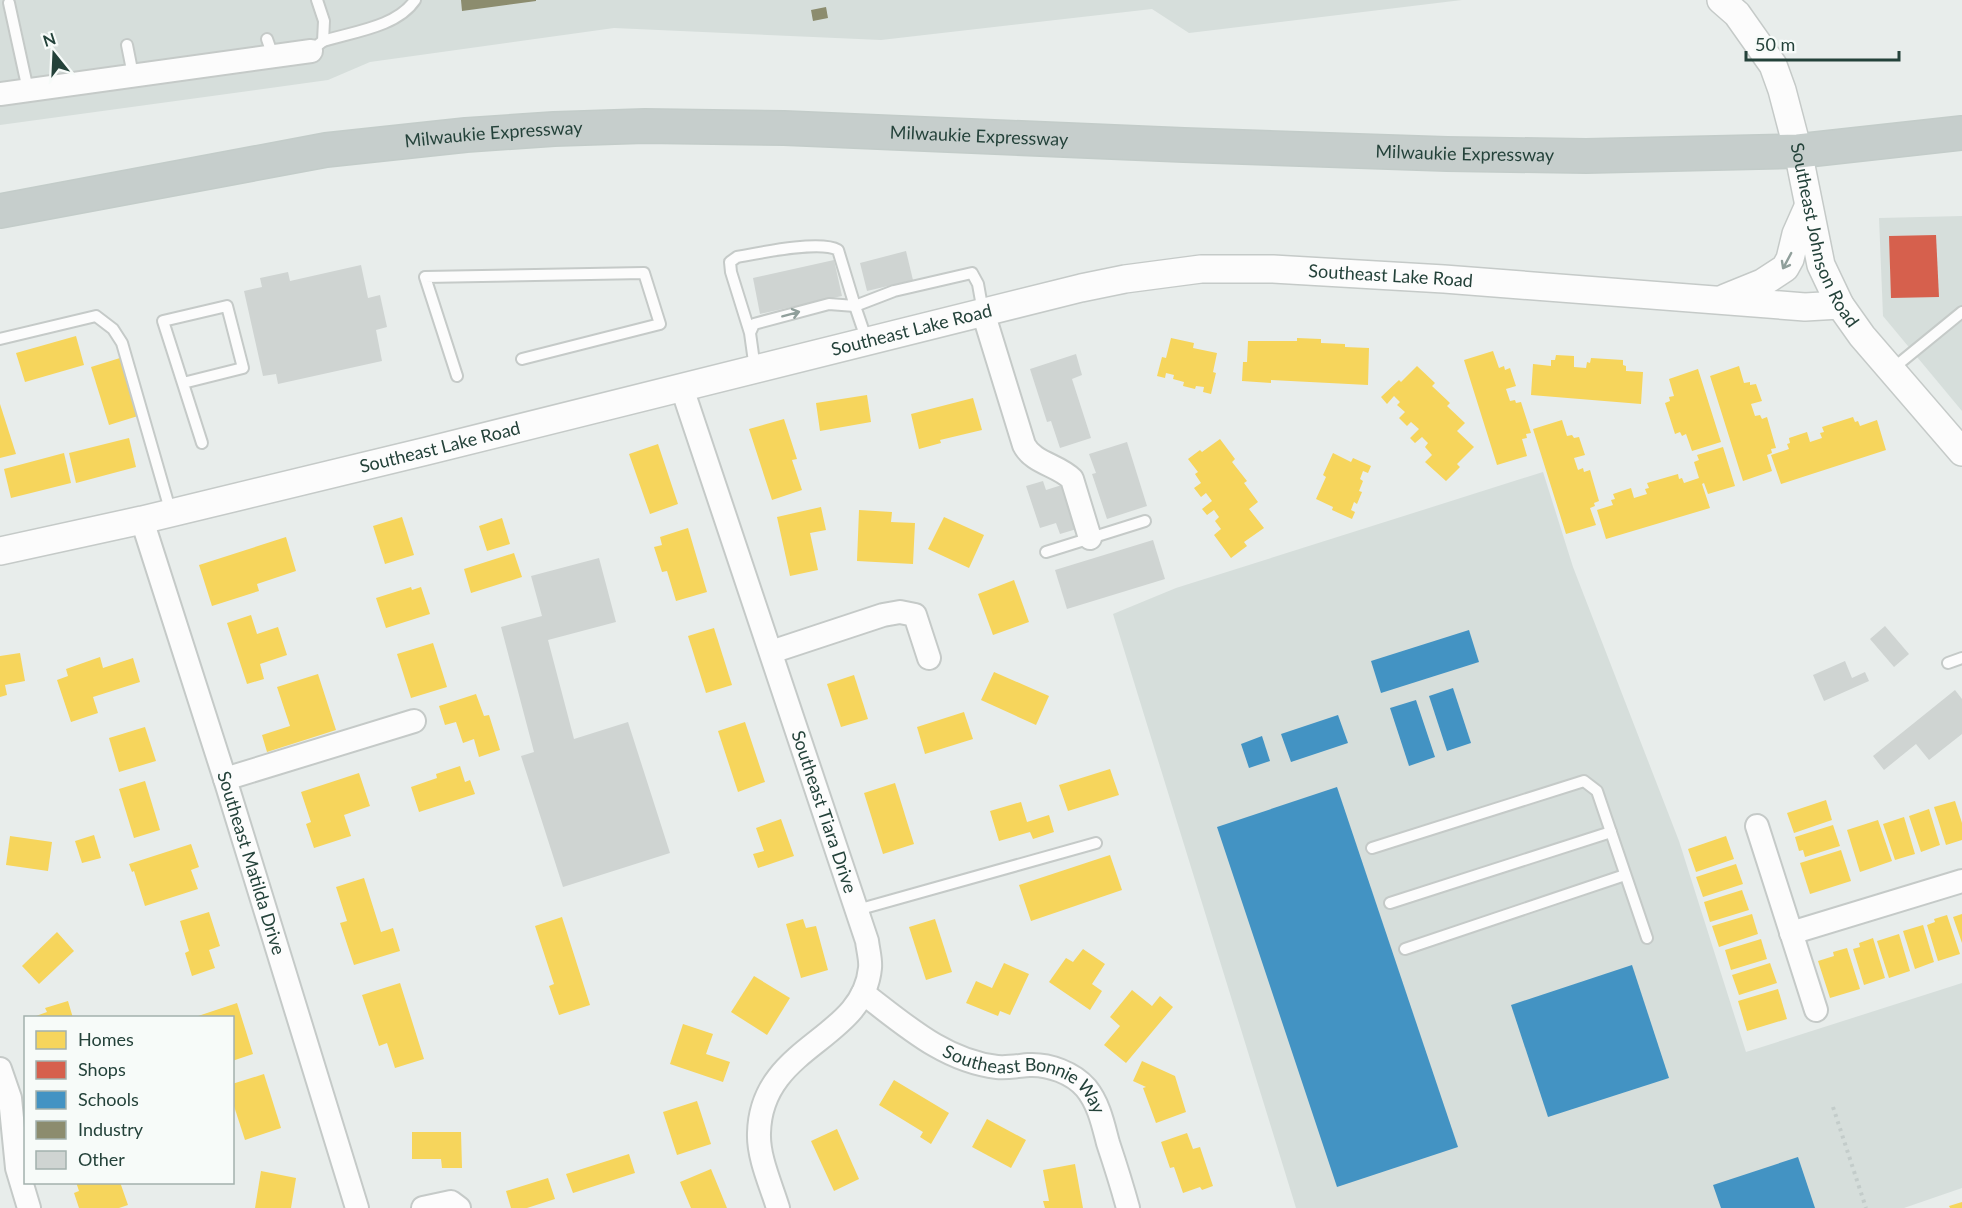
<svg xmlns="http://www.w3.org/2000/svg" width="1962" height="1208" viewBox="0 0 1962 1208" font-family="Lato,sans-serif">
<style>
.built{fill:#d6dedb}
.homes{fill:#f6d55c}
.shops{fill:#d6604d}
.schools{fill:#4393c3}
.industry{fill:#8c8c6e}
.building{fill:#cfd4d2}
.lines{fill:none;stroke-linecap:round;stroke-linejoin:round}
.service-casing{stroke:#c5cac8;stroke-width:14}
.minor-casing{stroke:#c5cac8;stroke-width:26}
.tertiary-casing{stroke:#c5cac8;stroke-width:30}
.trunk-casing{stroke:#c3ccc9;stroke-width:36}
.path{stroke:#c3ccca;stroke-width:4;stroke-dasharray:3 4.5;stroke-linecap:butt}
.service{stroke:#fcfcfc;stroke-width:10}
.minor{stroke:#fcfcfc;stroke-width:22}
.tertiary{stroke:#fcfcfc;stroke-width:27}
.trunk{stroke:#c6cecc;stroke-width:33}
.oneway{stroke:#909f9b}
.labels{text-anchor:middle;stroke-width:6;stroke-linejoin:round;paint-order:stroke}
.street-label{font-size:18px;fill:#24423a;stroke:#f7fbf9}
</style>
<rect width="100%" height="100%" fill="#e8edeb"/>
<g class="built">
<polygon points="0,0 1462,0 1189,33 1152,9 881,40 614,28 370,62 328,80 0,125"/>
<polygon points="1962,216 1962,411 1883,316 1879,218"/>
<polygon points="1543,472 1573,567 1679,841 1746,1052 1962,983 1962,1188 1904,1208 1296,1208 1113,614 1176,588"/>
</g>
<g class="homes">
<polygon points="76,336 84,365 25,382 16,353"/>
<polygon points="1171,338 1194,343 1193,348 1217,353 1213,372 1216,373 1211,394 1203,392 1204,387 1196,386 1195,389 1183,386 1184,382 1173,379 1174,375 1166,373 1165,378 1157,376 1162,357 1166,358"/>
<polygon points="1297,338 1321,339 1321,343 1345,344 1345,347 1369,348 1368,385 1271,380 1271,383 1242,381 1243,362 1247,362 1248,341 1297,341"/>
<polygon points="1493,351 1499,368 1504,366 1505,370 1510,368 1516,386 1506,389 1510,401 1515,400 1516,403 1521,402 1531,433 1526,434 1527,438 1522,439 1527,456 1497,465 1464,360"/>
<polygon points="1556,355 1574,356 1574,367 1586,368 1587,362 1590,363 1591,358 1623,360 1623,365 1626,366 1626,371 1643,372 1641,404 1531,395 1533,364 1551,366 1551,360 1555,360"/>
<polygon points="120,358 138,416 109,425 91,367"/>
<polygon points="1417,366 1435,383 1432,386 1450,403 1447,406 1465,423 1457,431 1474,447 1457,464 1460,467 1446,481 1425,462 1432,455 1425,447 1428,443 1422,437 1415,443 1410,438 1419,429 1411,422 1407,426 1399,418 1405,412 1397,405 1400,402 1394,396 1387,404 1381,397 1399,380 1401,382"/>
<polygon points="1739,366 1744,383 1750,382 1750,385 1756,384 1762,401 1751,404 1755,416 1760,415 1762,419 1767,417 1776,448 1771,449 1772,453 1767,455 1772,471 1743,481 1710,376"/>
<polygon points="1698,369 1721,442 1692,451 1686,434 1682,436 1680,432 1675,434 1665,403 1670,401 1669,397 1674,396 1669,379"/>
<polygon points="867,395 871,422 820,431 816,403"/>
<polygon points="973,398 982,430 940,440 941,443 919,449 911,414"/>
<polygon points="0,404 16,454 0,458"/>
<polygon points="1853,417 1855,422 1858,421 1860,426 1877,420 1886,450 1781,484 1771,455 1789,449 1787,444 1790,443 1789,438 1807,432 1810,442 1822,438 1820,433 1824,432 1822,427"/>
<polygon points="784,419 797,459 792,460 802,490 772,500 749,429"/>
<polygon points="1562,420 1567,436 1572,435 1574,438 1579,437 1585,455 1574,458 1578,470 1583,468 1584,472 1590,470 1599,501 1594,503 1595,506 1590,508 1596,525 1566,534 1533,429"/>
<polygon points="129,438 136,467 76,483 69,453"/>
<polygon points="1220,439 1235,459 1232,462 1247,481 1244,483 1258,502 1249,509 1264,528 1244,542 1247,546 1231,558 1214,535 1221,529 1215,521 1219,517 1214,510 1207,515 1202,509 1212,501 1206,493 1201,497 1194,488 1201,483 1195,474 1198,472 1188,459 1200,450 1202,452"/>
<polygon points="658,444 678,504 650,514 629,454"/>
<polygon points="1723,447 1735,486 1708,494 1704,483 1702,484 1710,508 1606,539 1597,510 1613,505 1611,500 1615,499 1613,494 1631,488 1634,498 1647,494 1645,489 1649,488 1647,483 1678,474 1679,479 1682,478 1684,483 1699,478 1694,462 1699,460 1697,455"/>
<polygon points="64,453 71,483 11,498 4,469"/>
<polygon points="1333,453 1351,462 1353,458 1371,466 1368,473 1363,471 1360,479 1363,481 1359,491 1362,492 1357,504 1354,502 1351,510 1355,512 1352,519 1332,510 1333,507 1316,499 1326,477 1323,475"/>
<polygon points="821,507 826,530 810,533 818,570 790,576 777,517"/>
<polygon points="859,510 892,512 891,522 915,523 913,564 857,561"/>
<polygon points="402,517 414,555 385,564 373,526"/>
<polygon points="944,517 984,535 969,568 928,549"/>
<polygon points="502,518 510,544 487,551 479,526"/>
<polygon points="688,528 707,592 676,601 667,571 662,572 654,547 662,545 660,537"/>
<polygon points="286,537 296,571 257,584 259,591 212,606 199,565"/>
<polygon points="514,553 522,577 471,593 464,569"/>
<polygon points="1014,580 1029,622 993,635 978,594"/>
<polygon points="411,587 412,590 421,587 430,614 386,628 376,598"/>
<polygon points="251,615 257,634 278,627 287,655 260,664 264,679 247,684 227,623"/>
<polygon points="714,628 732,685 706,693 688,636"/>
<polygon points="433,643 447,687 411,698 397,654"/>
<polygon points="20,653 25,681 5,685 7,695 0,697 0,656"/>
<polygon points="100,657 103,668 133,658 140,682 93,697 98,713 71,722 57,680 68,676 66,669"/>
<polygon points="994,672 1049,696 1036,725 981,700"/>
<polygon points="318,674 336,730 267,752 262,735 290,726 277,687"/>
<polygon points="854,675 868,719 841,727 827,684"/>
<polygon points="476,694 484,716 489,715 500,750 479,757 474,739 463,743 456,722 445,725 439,706"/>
<polygon points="964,712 973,739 925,754 917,727"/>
<polygon points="745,722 765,782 738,792 718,731"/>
<polygon points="145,727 156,761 119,772 109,738"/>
<polygon points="460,766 465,782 470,780 475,794 419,812 411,787 437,778 436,774"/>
<polygon points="1110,769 1119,795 1068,811 1059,785"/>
<polygon points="359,773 370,806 344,815 351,836 314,848 306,824 311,822 301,792"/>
<polygon points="145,781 160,830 134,838 119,789"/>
<polygon points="895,783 914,844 883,854 864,793"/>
<polygon points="1826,800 1832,820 1794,833 1787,813"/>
<polygon points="1955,801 1962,823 1962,840 1946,845 1934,807"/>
<polygon points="1021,802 1027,822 1049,815 1054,832 1033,839 1030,832 999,841 990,811"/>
<polygon points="1929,809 1940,845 1921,852 1909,816"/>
<polygon points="1904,817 1915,854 1895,860 1883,824"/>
<polygon points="781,819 794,856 758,868 753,854 764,851 756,828"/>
<polygon points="1878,820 1892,861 1860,872 1847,830"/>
<polygon points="1833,825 1840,846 1805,857 1803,850 1799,851 1795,837"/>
<polygon points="94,835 101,858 82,863 75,841"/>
<polygon points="10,836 52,842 48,871 6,865"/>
<polygon points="1726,836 1734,859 1696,872 1688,849"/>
<polygon points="191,844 199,867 191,870 198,889 145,906 134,871 132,872 129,864"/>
<polygon points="1841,850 1851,881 1810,894 1800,863"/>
<polygon points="1110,855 1122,890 1031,921 1019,885"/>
<polygon points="1736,864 1743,884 1703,897 1696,877"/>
<polygon points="364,878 381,932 393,928 400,951 354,965 340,923 347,921 336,887"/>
<polygon points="1742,890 1749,910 1710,922 1704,902"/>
<polygon points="209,912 220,946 209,950 215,968 192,976 185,953 189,951 180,921"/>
<polygon points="1752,914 1758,934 1719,947 1712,926"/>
<polygon points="1962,914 1962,943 1953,917"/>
<polygon points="1947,915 1960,954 1938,961 1927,925 1935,922 1934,919"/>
<polygon points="562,917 590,1005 559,1015 549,986 554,984 535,926"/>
<polygon points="803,919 806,928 816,926 828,970 801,978 786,924"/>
<polygon points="935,919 952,972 926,980 909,927"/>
<polygon points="1923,925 1934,962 1915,969 1903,931"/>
<polygon points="57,932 74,951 39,984 22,966"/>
<polygon points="1899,934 1910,971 1889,978 1877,941"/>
<polygon points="1873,938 1885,978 1864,985 1853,949 1860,947 1859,943"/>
<polygon points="1761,939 1767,959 1731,970 1725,950"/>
<polygon points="1847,948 1860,989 1830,998 1818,961 1834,956 1833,952"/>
<polygon points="1083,949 1105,964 1092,984 1102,991 1090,1010 1049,982 1066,958 1073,962"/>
<polygon points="1004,963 1029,974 1010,1015 1000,1011 998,1016 966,1003 976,981 992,988"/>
<polygon points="1770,963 1777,983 1739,995 1732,975"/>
<polygon points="754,976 790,998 767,1035 731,1012"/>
<polygon points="400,983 424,1059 395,1068 387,1043 379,1046 362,995"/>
<polygon points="1778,989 1787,1019 1747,1031 1738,1001"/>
<polygon points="1132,990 1152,1006 1160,996 1173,1007 1126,1063 1104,1045 1120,1026 1110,1017"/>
<polygon points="68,1001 73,1018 37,1018 36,1016 47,1012 45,1008"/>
<polygon points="237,1003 253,1054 232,1061 232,1018 195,1017"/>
<polygon points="683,1024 713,1034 706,1054 730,1062 723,1082 670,1064"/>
<polygon points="1142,1061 1175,1076 1186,1112 1156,1123 1143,1088 1146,1087 1133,1081"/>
<polygon points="264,1074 281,1128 245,1140 232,1100 232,1084"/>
<polygon points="894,1080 949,1113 931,1144 920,1137 923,1132 879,1105"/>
<polygon points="697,1101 711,1144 677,1155 663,1112"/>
<polygon points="987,1119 1026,1140 1011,1168 972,1147"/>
<polygon points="837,1129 859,1179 834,1191 811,1141"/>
<polygon points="412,1132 461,1132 462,1168 442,1168 441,1159 412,1159"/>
<polygon points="1187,1133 1193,1149 1200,1147 1213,1186 1202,1190 1200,1187 1183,1193 1174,1167 1170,1168 1161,1142"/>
<polygon points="629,1154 635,1173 573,1193 566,1174"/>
<polygon points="1075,1164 1083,1208 1045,1208 1043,1201 1049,1201 1043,1170"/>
<polygon points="711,1169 727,1208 691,1208 680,1182"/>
<polygon points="261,1171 296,1178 291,1208 255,1208"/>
<polygon points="548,1178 555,1199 527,1208 511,1208 506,1191"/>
<polygon points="76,1182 120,1182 128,1205 119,1208 79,1208 74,1193 79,1191"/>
<polygon points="1962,1202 1962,1208 1950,1208 1949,1206"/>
</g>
<polygon class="shops" points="1936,235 1939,297 1891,298 1889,236"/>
<g class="schools">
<polygon points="1469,630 1479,662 1381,693 1371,661"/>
<polygon points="1453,688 1471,743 1447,751 1429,696"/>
<polygon points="1416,700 1435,757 1409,766 1390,708"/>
<polygon points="1338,715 1348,743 1291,762 1281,734"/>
<polygon points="1262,736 1270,761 1249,768 1241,744"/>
<polygon points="1337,787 1458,1147 1337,1187 1217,827"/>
<polygon points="1632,965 1669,1078 1548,1117 1511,1005"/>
<polygon points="1798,1157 1815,1208 1721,1208 1713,1185"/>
</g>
<g class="industry">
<polygon points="461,0 536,0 536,1 462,11"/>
<polygon points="826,7 828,18 813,21 811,10"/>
</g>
<g class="building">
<polygon points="906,251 913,280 867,291 860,263"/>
<polygon points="834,260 842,296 760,314 753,278"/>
<polygon points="361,265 368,298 380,295 387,327 376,330 382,361 278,384 276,374 263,376 244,291 262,287 260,278 288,272 290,281"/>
<polygon points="1076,354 1082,375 1072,379 1091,438 1060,448 1051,421 1047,422 1030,369"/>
<polygon points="1127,442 1147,506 1107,519 1092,474 1096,473 1089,454"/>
<polygon points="1043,481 1046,490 1065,484 1080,528 1060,534 1056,523 1040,528 1026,486"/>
<polygon points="1153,540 1165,579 1067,609 1055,570"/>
<polygon points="599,558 616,622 548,640 574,739 628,722 670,853 563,887 521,756 534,752 501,627 542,616 531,576"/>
<polygon points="1885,626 1909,654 1894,667 1870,639"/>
<polygon points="1845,661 1852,678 1865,672 1869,681 1824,701 1813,675"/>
<polygon points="1955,690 1962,699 1962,734 1929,760 1916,744 1884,770 1873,756"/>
</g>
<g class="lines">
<defs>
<g id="service">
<polyline points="317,0 324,21 323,41 318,45"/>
<polyline points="9,3 28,90"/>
<polyline points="267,39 273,56"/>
<path d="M323 41C352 32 397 27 415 0"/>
<polyline points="127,45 133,75"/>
<path d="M750 333 731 272 730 262 737 257C759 253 820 240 838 250L855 306 829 304 754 324 750 333 755 369"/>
<polyline points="0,339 96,316 113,329 122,343 171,513"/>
<polyline points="867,341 855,306 894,291 972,273 978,284 983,312"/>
<polyline points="1891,370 1962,312"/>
<polyline points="457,376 425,277 644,273 660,324 522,359"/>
<polyline points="183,383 243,368 227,306 163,321 202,443"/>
<polyline points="1046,552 1145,521"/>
<polyline points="1948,663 1962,658"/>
<polyline points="1372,848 1584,781 1597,791 1647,938"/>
<polyline points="1390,903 1611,832"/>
<polyline points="857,910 1096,843"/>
<polyline points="1405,949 1625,875"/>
</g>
<g id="minor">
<polyline points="0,94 311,51"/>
<path d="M983 312 1024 445C1033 463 1058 465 1072 479L1090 538"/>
<path id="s1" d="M682 388 867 941C868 950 871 960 870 968 863 1041 761 1045 759 1133 758 1157 771 1185 778 1208"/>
<path id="s2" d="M142 520 225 779 357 1208"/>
<polyline points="771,652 883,615 900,612 915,615 929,658"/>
<polyline points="225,779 414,721"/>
<polyline points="1757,826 1816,1010"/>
<polyline points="1791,933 1962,881"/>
<path id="s3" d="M863 993C904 1024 944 1061 997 1067 1007 1068 1018 1066 1029 1065 1049 1064 1073 1073 1086 1088 1099 1104 1103 1124 1108 1143 1115 1164 1122 1186 1128 1208"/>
<polyline points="0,1069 10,1098 17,1168 29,1208"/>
<polyline points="423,1208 451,1202 459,1208"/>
</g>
<g id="tertiary">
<path id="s4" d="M1721 0 1737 14 1773 65 1782 90 1798 151 1821 265 1840 305 1862 336 1962 452"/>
<polyline points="1725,298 1762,283 1785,268 1790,259 1796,234 1808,207"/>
<path id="s5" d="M0 551 142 520 427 451 1081 288 1125 279 1201 269H1273L1444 279 1805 307 1840 305"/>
</g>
<g id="trunk">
<path id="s6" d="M0 211 326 150 466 135 554 129 645 126 784 128 1184 145 1447 154 1586 156 1798 151 1962 133"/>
</g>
</defs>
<use href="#service" class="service-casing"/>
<use href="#minor" class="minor-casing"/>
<use href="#tertiary" class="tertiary-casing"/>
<use href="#trunk" class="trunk-casing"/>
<polyline class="path" points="1833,1107 1866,1208"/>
<use href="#service" class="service"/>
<use href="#minor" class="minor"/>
<use href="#tertiary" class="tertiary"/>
<use href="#trunk" class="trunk"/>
</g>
<defs><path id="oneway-shaft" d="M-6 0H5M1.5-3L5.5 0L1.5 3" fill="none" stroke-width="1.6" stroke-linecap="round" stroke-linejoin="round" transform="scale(1.5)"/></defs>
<g class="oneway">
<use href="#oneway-shaft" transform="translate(1787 261) rotate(118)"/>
<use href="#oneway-shaft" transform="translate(791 314) rotate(-15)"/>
</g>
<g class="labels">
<g class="street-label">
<text dy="6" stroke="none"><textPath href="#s6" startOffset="500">Milwaukie Expressway</textPath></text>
<text dy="6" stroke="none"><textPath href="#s6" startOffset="986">Milwaukie Expressway</textPath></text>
<text dy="6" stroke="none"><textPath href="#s6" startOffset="1472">Milwaukie Expressway</textPath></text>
<text dy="6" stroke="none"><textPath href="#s4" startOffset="262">Southeast Johnson Road</textPath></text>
<text dy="6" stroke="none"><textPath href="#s5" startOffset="1424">Southeast Lake Road</textPath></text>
<text dy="6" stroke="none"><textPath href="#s5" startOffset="938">Southeast Lake Road</textPath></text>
<text dy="6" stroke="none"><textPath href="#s5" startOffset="452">Southeast Lake Road</textPath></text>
<text dy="6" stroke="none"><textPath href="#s1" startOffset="447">Southeast Tiara Drive</textPath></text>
<text dy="6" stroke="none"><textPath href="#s2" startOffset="360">Southeast Matilda Drive</textPath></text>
<text dy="6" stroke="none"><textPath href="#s3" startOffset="189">Southeast Bonnie Way</textPath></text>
</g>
</g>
<rect x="24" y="1016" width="210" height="168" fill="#f7fbf9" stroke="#a3b1ad" stroke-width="1.5"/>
<rect x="36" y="1031" width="30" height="18" fill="#f6d55c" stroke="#a3b1ad" stroke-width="1.5"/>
<text x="78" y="1046" font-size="18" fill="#24423a">Homes</text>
<rect x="36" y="1061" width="30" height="18" fill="#d6604d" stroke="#a3b1ad" stroke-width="1.5"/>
<text x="78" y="1076" font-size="18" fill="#24423a">Shops</text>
<rect x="36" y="1091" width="30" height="18" fill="#4393c3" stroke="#a3b1ad" stroke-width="1.5"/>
<text x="78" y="1106" font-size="18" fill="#24423a">Schools</text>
<rect x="36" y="1121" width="30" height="18" fill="#8c8c6e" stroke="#a3b1ad" stroke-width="1.5"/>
<text x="78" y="1136" font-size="18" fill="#24423a">Industry</text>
<rect x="36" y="1151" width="30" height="18" fill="#cfd4d2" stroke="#a3b1ad" stroke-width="1.5"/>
<text x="78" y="1166" font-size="18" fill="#24423a">Other</text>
<g transform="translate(54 54) rotate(342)" stroke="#f7fbf9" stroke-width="4.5" paint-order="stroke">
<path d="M0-4.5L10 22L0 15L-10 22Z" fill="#24423a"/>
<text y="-9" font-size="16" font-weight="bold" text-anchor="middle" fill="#24423a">N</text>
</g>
<path d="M1746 51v9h153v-9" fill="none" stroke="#24423a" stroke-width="3"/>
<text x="1755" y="51" font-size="18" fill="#24423a" stroke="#f7fbf9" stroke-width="4.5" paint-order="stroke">50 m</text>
</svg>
